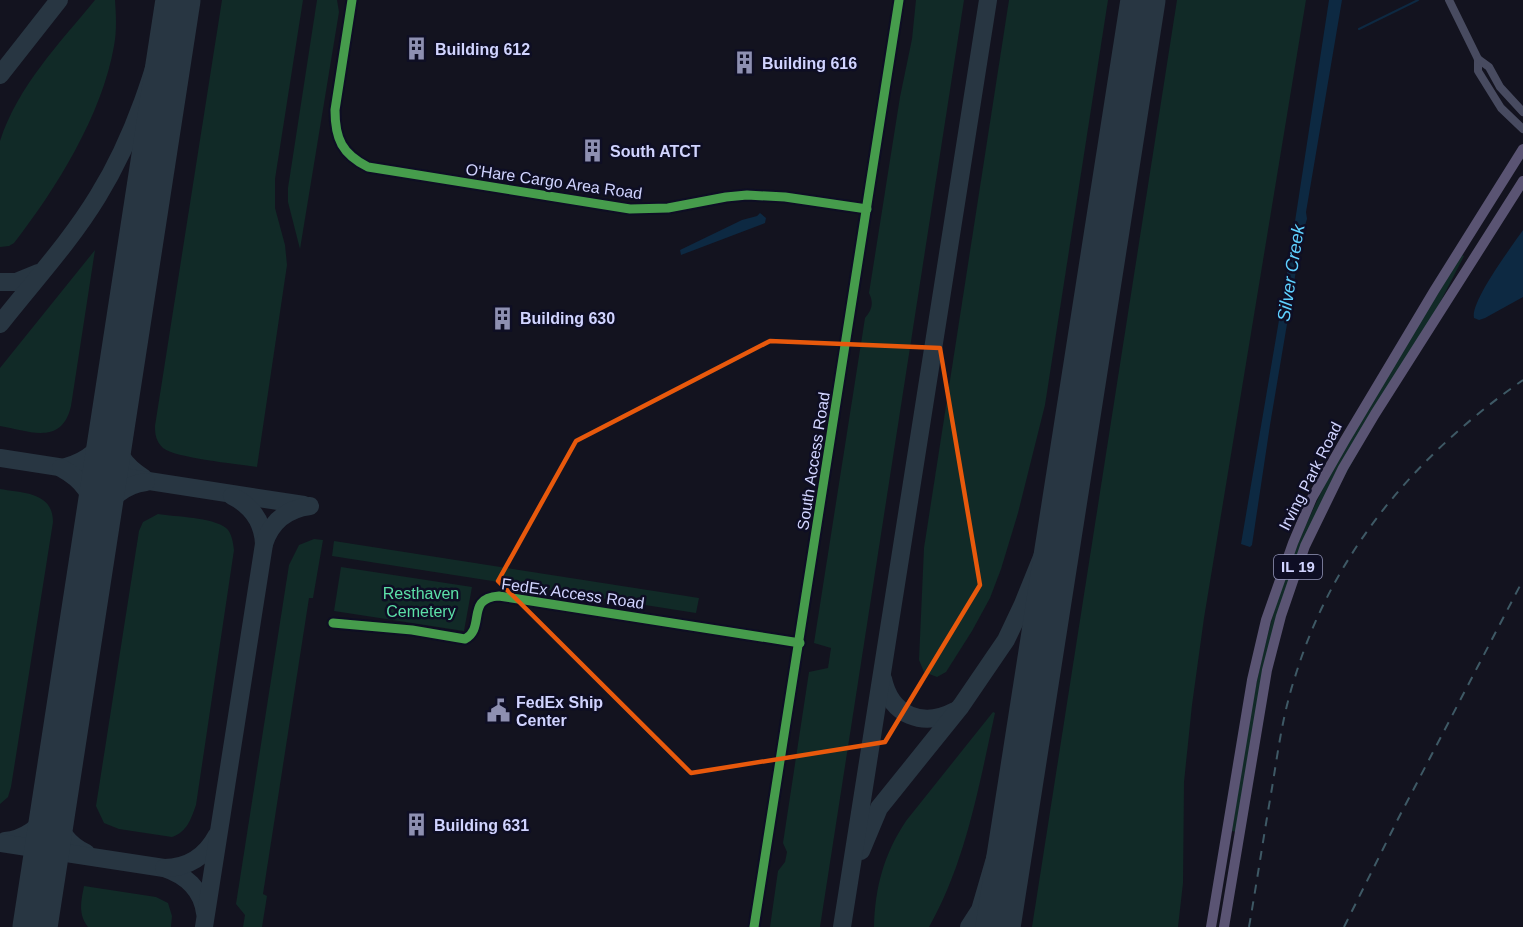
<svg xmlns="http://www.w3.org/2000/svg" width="1523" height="927" viewBox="0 0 1523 927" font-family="Helvetica,sans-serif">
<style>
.green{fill:#112a27}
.water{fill:#0d2942}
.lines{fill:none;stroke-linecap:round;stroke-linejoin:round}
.stream{stroke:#0d2942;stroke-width:2}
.taxiway{stroke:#283642;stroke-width:18}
.runway{stroke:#283642;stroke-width:45}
.minor{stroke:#484b60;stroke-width:8}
.major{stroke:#5a5473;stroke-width:10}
.rail{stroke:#3e5965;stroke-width:2;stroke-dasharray:9 8;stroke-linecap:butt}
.cycleway-casing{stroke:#0e0e24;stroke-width:13}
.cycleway{stroke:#469c4c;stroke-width:9}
.marked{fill:none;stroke:#e8590c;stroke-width:4.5;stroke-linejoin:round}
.labels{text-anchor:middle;stroke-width:5;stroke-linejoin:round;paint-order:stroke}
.shield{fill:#0e0e24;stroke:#9699bd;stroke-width:1.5}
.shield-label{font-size:15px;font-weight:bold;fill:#d1d4ff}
.poi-label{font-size:16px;font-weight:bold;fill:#d1d4ff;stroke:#0e0e24;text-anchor:start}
.street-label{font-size:16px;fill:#d1d4ff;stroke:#0e0e24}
.park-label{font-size:16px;fill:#5ce0a8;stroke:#0e0e24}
.water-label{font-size:18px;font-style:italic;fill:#5fd1ff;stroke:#0e0e24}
</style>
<rect width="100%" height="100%" fill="#13131f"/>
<g class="green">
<path d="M95 0H115C116 15 117 31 114 46 102 115 56 189 14 243L9 246 0 247V141C18 86 59 44 95 0Z"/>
<path d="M222 0H303L275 179V208L285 245 287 265 257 467C238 464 175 458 163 448 156 441 155 435 155 426Z"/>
<polygon points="317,0 337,0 339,12 300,249 288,202 288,188"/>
<path d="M916 0H964L820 927H770L778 871 785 862 787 852 783 843 809 672 828 668 831 648 814 643 865 318C872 310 874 303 869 293L900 97 912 39Z"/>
<polygon points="1009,0 1108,0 1045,405 1018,513 1001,569 990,598 972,631 946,672 937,677 924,672 919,660 924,548"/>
<polygon points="1177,0 1306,0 1204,618 1192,705 1184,782 1183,883 1178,927 1032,927"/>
<path d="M95 250 71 406C62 446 29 431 0 426V368Z"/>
<path d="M1462 255 1464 256 1432 318 1291 573 1236 832 1232 831C1246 740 1258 647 1291 561 1333 452 1401 354 1462 255Z"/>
<path d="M0 489C23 493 53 492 53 522L11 787 8 797 0 804Z"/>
<path d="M158 514C176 517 212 517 226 528 232 533 233 543 234 550L196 805C191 819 187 832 172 837L119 829 104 823 96 806 139 531 143 522Z"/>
<polygon points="314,539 323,540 313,598 309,598 263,894 267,896 262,927 243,927 245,915 236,904 289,565 299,545"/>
<polygon points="334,541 699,598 696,613 332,556"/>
<polygon points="341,567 472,587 464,631 334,611"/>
<path d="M993 712 995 713C979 785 966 862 929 927H874C875 887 884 854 906 821Z"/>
<path d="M84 886 156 897 168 903 172 916 171 927H88C78 914 81 902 84 886Z"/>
</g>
<g class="water">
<polygon points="1329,0 1342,0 1306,212 1307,219 1302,235 1270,425 1252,545 1250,547 1241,544 1288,267"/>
<polygon points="760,213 766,218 765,223 681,255 680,250 742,220 757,216"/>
<path d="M1523 230V297L1485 318 1479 320 1474 318C1470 302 1512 246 1523 230Z"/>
</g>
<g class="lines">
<polyline class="stream" points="1359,29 1418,0"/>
<g class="taxiway">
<polyline points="0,75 59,0"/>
<polyline points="149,185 159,98 159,74"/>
<polyline points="0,282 16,282 38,273"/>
<path d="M0 324C33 282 70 242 98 196 135 136 156 68 173 0"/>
<path d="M112 430C118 454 122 464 144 478"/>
<polyline points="0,458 304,505"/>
<path d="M66 467C90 460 98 450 112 430"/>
<path d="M61 468C85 481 91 494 98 520"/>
<path d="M232 496C252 506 263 522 264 544"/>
<path d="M98 520C110 499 122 485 146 482"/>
<path d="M883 679C891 716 923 728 955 711"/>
<path d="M5 841C25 839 39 827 52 812 60 831 67 844 86 853"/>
<path d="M0 843 164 868C185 875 202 889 205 913"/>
<polyline points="861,851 879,808 961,706 1006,640 1023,604 1046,547 1081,398"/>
<path d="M164 868C188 868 206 856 217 835"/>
<polyline points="28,927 37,912 40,927"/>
<path d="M204 927 264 544C271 521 287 509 310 506"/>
<polyline points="842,927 988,0"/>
<polyline points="969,927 980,910 1013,797 1031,715"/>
</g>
<g class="runway">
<polyline points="35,927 178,0"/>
<polyline points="998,927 1143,0"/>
</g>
<g class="minor">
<path d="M352 0 335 110C335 139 342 154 368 167L630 209 668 208 726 197 747 195 785 197 867 209"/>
<polyline points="1449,0 1478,59 1478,71 1501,108 1523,129"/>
<polyline points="1478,59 1489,67 1500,87 1523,112"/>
<path d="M333 623 412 630 465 639C486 628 465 598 499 596L800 643"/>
<polyline points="754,927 899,0"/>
</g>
<g class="major">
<polyline points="1211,927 1252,680 1266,620 1293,543 1312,498 1345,440 1434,291 1523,149"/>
<polyline points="1224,927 1267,670 1281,616 1305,546 1343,468 1375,414 1523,181"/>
</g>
<g class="rail">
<path d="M1249 927C1257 881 1264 834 1272 788 1278 751 1283 713 1295 677 1333 552 1417 454 1523 380"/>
<polyline points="1344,927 1398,819 1523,580"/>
</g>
<defs>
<g id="cycleway">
<path d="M352 0 335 110C335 139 342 154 368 167L630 209 668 208 726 197 747 195 785 197 867 209"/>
<path d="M333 623 412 630 465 639C486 628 465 598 499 596L800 643"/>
<polyline points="754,927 899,0"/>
</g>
</defs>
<use href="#cycleway" class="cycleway-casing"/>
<use href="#cycleway" class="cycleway"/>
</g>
<path class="marked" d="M770 341 940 348 980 585 885 742 691 773 498 581 576 441Z"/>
<defs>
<symbol id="building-bare" viewBox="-9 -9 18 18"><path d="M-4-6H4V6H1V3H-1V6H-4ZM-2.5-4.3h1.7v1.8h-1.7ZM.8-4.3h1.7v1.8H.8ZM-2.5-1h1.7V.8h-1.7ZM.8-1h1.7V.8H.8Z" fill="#8e90b1" stroke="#0e0e24" stroke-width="2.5" paint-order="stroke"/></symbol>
<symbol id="civic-bare" viewBox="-9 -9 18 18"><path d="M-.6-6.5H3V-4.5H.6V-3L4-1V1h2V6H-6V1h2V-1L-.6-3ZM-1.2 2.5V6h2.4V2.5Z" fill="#8e90b1" stroke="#0e0e24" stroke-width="2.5" paint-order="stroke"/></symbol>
</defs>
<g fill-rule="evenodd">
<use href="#building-bare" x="400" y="32" width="33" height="33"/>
<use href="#building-bare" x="728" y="46" width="33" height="33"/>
<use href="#building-bare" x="576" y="134" width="33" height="33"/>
<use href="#building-bare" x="486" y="302" width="33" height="33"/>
<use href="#civic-bare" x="482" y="694" width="33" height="33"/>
<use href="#building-bare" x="400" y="808" width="33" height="33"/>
</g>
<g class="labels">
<rect class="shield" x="1274" y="555" width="48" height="24" rx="4.5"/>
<g class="shield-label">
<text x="1298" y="572">IL 19</text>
</g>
<g class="poi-label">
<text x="435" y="55">Building 612</text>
<text x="762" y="69">Building 616</text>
<text x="610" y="157">South ATCT</text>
<text x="520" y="324">Building 630</text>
<text x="516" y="708">FedEx Ship<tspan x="516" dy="18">Center</tspan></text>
<text x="434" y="831">Building 631</text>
</g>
<g class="street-label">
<text transform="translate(554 181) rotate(8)" y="6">O'Hare Cargo Area Road</text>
<text transform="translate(813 461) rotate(-81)" y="6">South Access Road</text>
<text transform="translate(1310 476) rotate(-63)" y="6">Irving Park Road</text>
<text transform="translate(573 593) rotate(8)" y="6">FedEx Access Road</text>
</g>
<g class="park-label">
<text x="421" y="599">Resthaven<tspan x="421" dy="18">Cemetery</tspan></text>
</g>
<g class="water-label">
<text transform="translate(1291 273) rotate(-81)" y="6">Silver Creek</text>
</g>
</g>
</svg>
